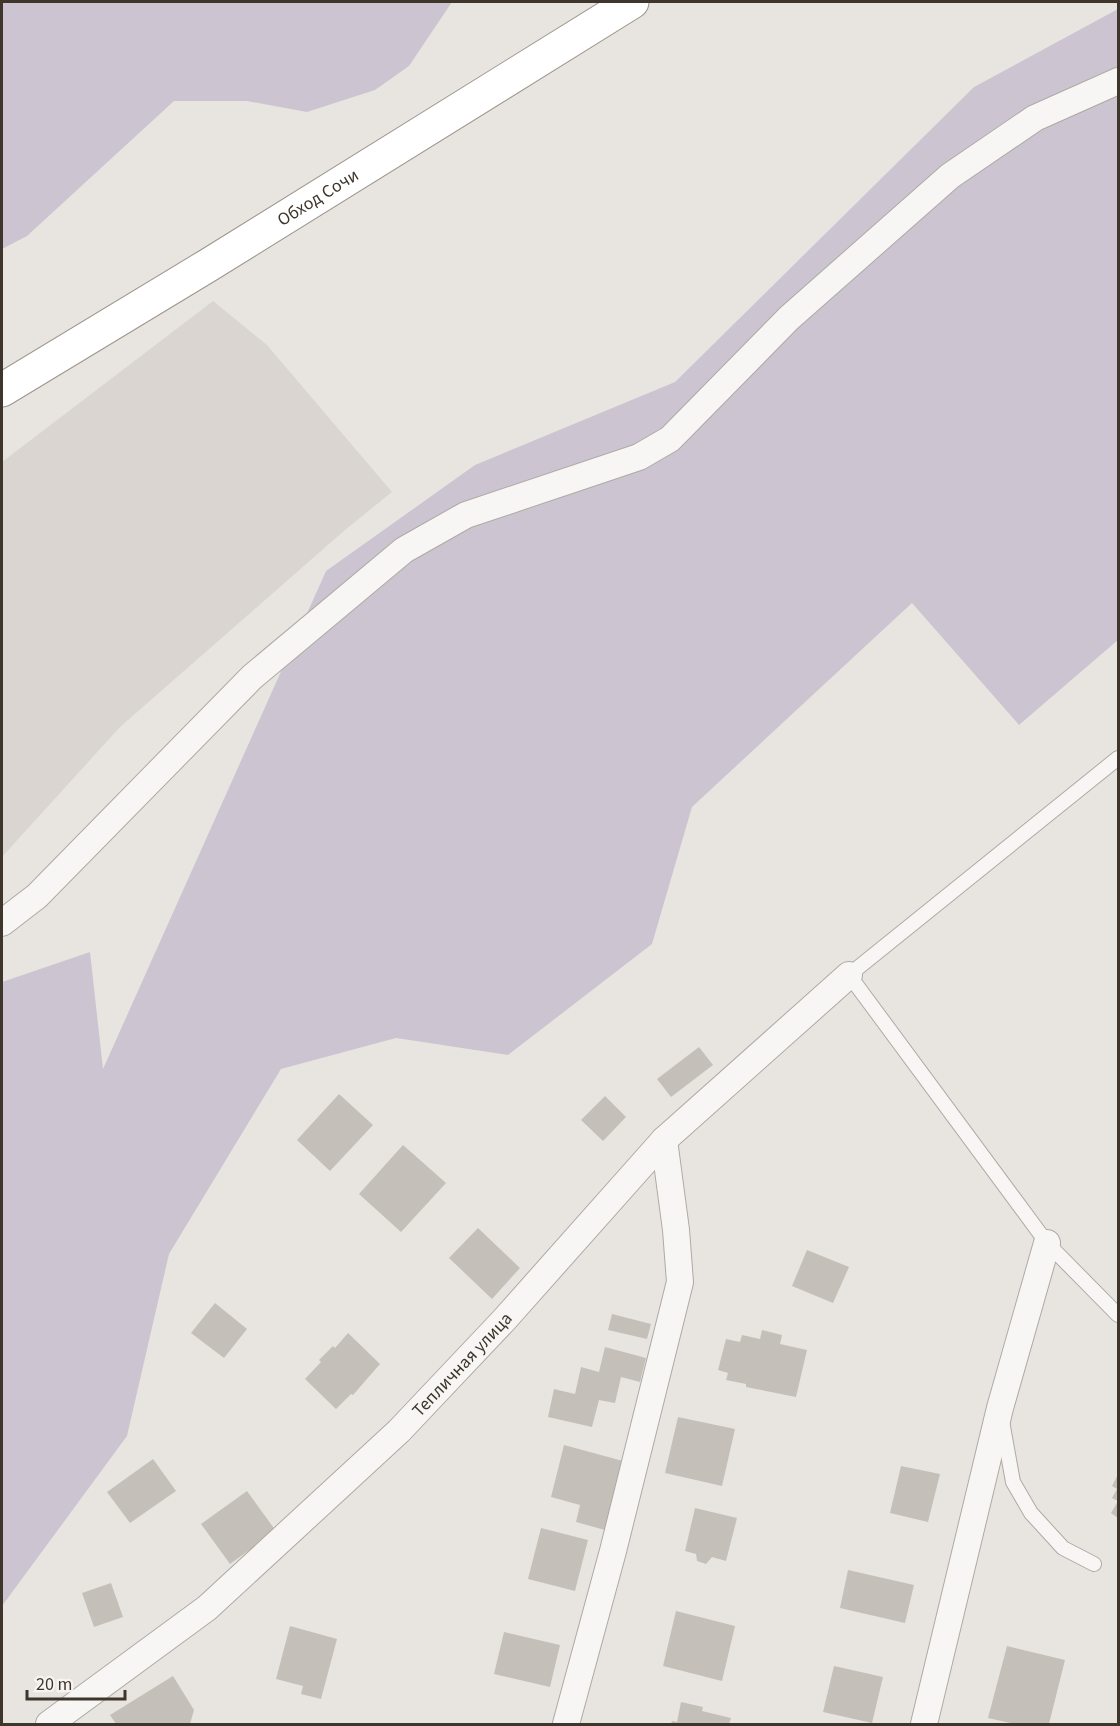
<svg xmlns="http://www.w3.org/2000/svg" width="1120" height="1726" viewBox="0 0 1120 1726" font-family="'Source Sans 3',sans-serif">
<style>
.built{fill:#dad5d0}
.green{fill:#cdc4d1}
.building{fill:#c4bfb9}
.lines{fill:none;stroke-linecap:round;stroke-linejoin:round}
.service-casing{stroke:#aeaaa3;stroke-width:16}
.minor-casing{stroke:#aeaaa3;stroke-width:28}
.trunk-casing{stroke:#9d948b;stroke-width:35}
.service{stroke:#f7f6f4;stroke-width:14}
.minor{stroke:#f7f6f4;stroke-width:26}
.trunk{stroke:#fff;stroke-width:33}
.labels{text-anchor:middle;stroke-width:4.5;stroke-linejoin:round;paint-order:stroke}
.street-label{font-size:18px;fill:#3e362c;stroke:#f6f3f1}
</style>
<rect width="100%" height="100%" fill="#e8e5e1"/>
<polygon class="built" points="213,301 267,345 392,492 345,530 120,727 2,857 2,462"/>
<g class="green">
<polygon points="2,2 452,2 409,66 375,90 307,112 247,101 174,101 27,236 2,249"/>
<polygon points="1118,9 1118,640 1019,725 912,603 692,807 652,944 508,1055 396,1038 281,1069 169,1254 127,1436 2,1606 2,982 90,952 103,1069 326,571 475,465 675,382 974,87"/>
</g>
<g class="building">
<polygon points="699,1047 713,1065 671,1097 657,1079"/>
<polygon points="339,1094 373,1125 330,1171 297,1140"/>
<polygon points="605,1096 626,1117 603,1141 581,1120"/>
<polygon points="403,1145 446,1183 401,1232 359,1194"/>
<polygon points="478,1228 520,1268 492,1299 449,1258"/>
<polygon points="807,1250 849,1267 833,1303 792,1286"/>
<polygon points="215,1303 247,1329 224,1358 191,1333"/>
<polygon points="612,1314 651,1324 647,1339 608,1330"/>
<polygon points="762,1330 782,1335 780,1344 807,1350 796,1397 746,1387 746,1384 726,1380 728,1373 718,1370 726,1339 740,1342 742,1335 760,1339"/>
<polygon points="348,1333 380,1364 353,1395 351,1394 336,1409 305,1379 321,1362 319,1360 333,1346 335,1348"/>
<polygon points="605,1347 646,1358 640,1382 621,1377 615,1403 599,1400 592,1427 548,1417 554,1389 575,1394 581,1367 599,1372"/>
<polygon points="678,1417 735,1429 722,1486 665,1473"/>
<polygon points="564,1445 623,1461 605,1530 576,1522 580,1505 551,1497"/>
<polygon points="153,1459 176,1491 130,1523 107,1492"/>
<polygon points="901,1466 940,1474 928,1522 890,1513"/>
<polygon points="1118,1474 1118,1518 1111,1513 1118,1501 1112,1498 1117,1489 1112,1486"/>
<polygon points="247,1491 276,1531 230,1564 201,1524"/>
<polygon points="695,1508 737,1518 726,1561 712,1557 706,1564 697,1561 696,1554 685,1551"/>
<polygon points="541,1528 588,1540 575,1591 528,1579"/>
<polygon points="848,1570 914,1585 905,1623 840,1608"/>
<polygon points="111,1583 123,1617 94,1627 82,1593"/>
<polygon points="676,1611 735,1626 722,1681 663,1666"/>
<polygon points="290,1626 337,1639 321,1699 301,1694 303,1686 276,1679"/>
<polygon points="504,1632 560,1645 550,1687 494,1674"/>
<polygon points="1007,1646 1065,1660 1049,1724 1015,1724 988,1718"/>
<polygon points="834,1666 883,1677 872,1723 823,1712"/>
<polygon points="173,1676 194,1710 190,1724 116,1724 110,1715"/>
<polygon points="681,1702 703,1707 702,1711 731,1718 729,1724 671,1724 672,1721 677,1722"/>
</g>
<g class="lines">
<defs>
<g id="service">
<polyline points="1118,758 849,975 1047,1243 1118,1315"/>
<polyline points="1002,1421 1013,1482 1031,1513 1063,1548 1094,1564"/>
</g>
<g id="minor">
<polyline points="2,923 37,896 252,677 404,550 466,515 639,457 670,439 789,318 950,176 1035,118 1118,81"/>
<path id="s1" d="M49 1724 207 1608 399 1431 504 1320 664 1140 849 975"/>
<polyline points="566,1724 613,1551 680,1282 676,1230 664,1140"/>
<polyline points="924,1724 1000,1408 1047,1243"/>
</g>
<g id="trunk">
<path id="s2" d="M2 390 207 266 632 2"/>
</g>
</defs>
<use href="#service" class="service-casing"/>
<use href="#minor" class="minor-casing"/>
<use href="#trunk" class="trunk-casing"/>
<use href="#service" class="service"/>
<use href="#minor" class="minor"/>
<use href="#trunk" class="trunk"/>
</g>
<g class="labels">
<g class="street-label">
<text dy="6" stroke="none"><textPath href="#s2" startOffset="370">Обход Сочи</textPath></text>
<text dy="6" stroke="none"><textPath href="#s1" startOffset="549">Тепличная улица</textPath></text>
</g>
</g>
<rect width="1120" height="1726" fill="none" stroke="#3e362c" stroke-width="6"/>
<path d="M27 1690v9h98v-9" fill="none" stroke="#3e362c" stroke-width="3"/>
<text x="36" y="1690" font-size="18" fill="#3e362c" stroke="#f6f3f1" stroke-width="4.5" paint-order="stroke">20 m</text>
</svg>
